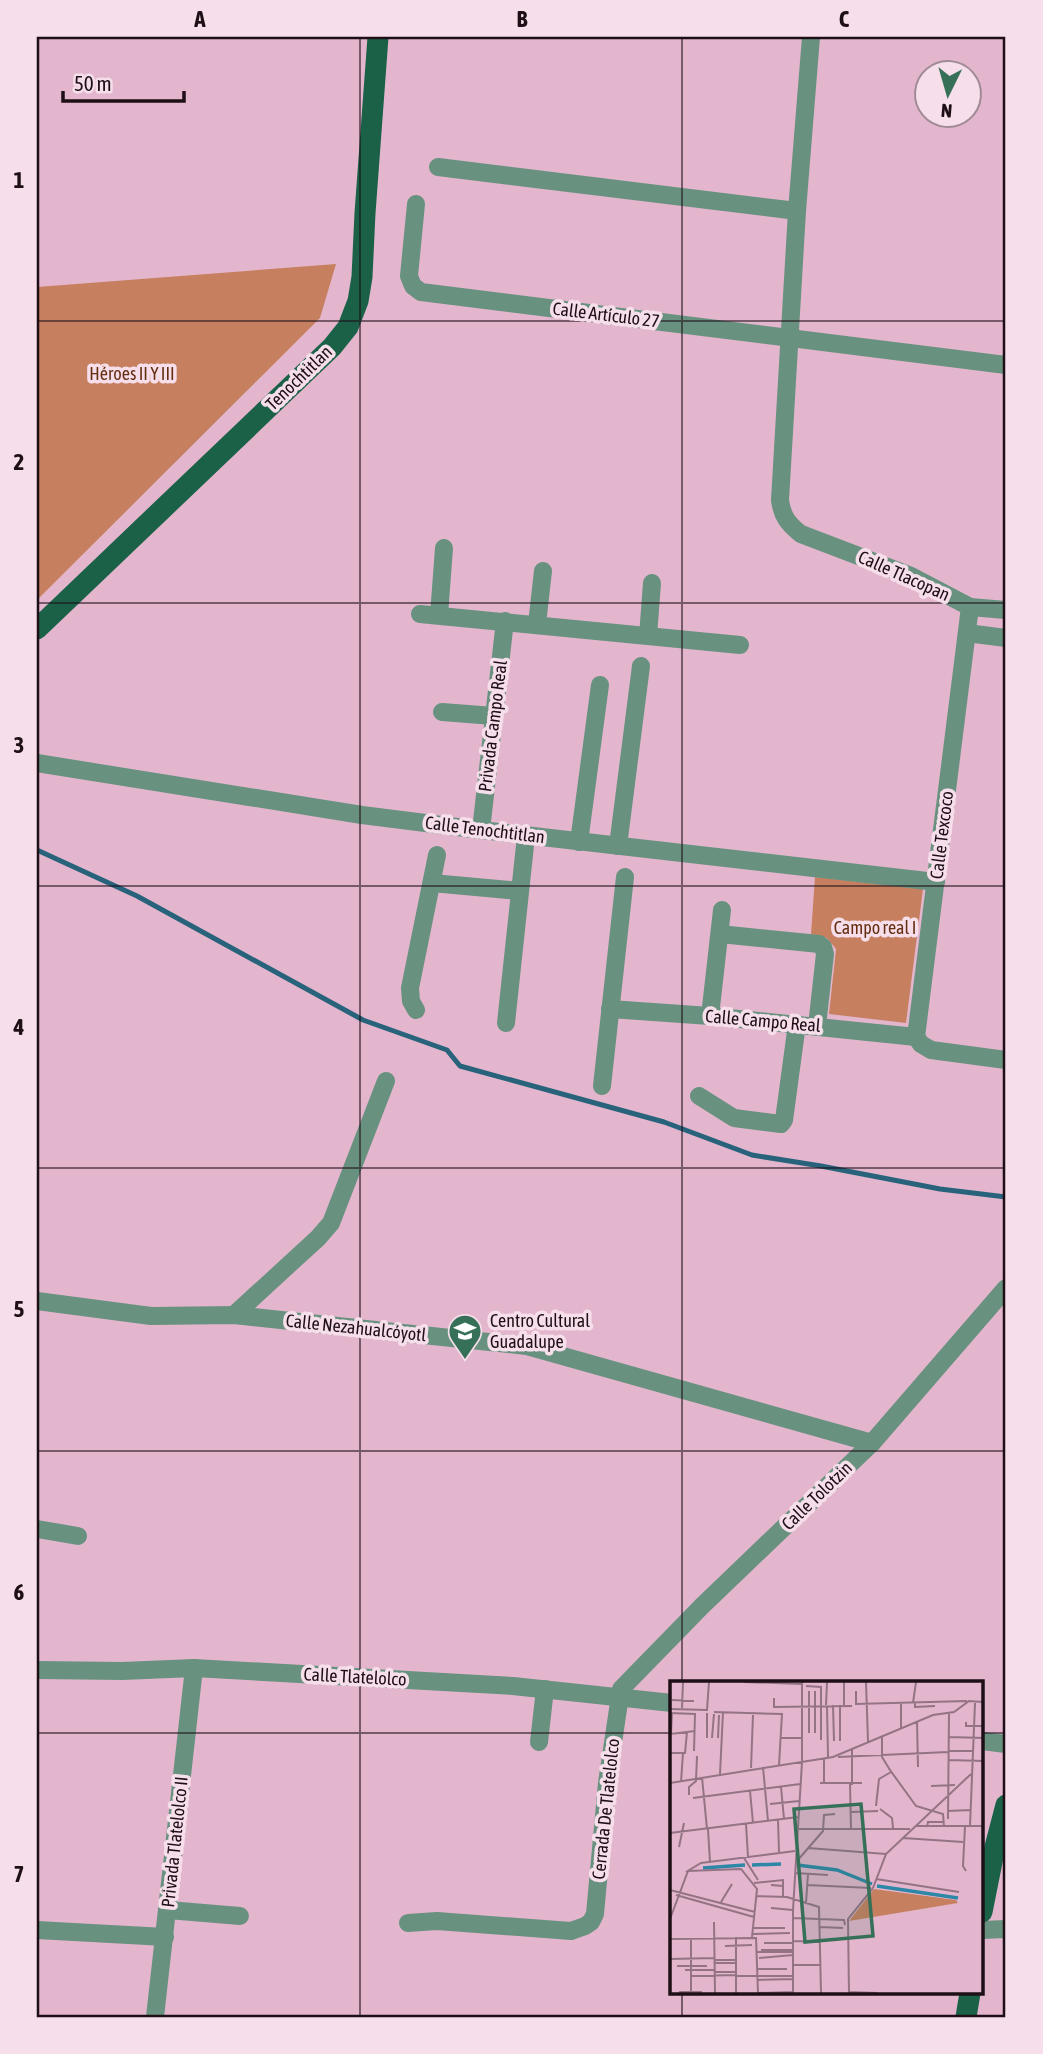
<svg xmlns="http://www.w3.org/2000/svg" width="1043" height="2054" viewBox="0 0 1043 2054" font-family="'Asap Condensed',sans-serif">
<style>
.green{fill:#c68060}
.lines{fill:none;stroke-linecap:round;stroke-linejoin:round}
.stream{stroke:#28637b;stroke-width:5}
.minor{stroke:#68927f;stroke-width:18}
.major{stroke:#1b6148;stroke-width:21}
.grid{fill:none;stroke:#1e0f17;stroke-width:2;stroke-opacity:0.55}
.labels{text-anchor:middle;stroke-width:7;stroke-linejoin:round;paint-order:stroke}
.street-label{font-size:18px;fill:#1e0f17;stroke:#f6deea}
.park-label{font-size:18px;fill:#652e11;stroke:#f6deea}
.poi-label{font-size:18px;fill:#1e0f17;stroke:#f6deea;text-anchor:start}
.inset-river{fill:none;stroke:#2d87a6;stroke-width:3.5}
.inset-road{fill:none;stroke:#947385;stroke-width:2}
.view{fill:#367058;fill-opacity:0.15;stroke:#367058;stroke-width:3.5}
.inset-edge{fill:none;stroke:#1e0f17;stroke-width:3.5}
.neatline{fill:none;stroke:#1e0f17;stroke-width:2.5}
.grid-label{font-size:23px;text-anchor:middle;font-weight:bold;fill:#1e0f17}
</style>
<rect width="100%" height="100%" fill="#e3b6ce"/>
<g class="green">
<polygon points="336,264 320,318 37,600 37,287"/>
<polygon points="815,877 923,889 906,1023 829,1014 836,949 827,938 811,934"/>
</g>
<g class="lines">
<polyline class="stream" points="37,850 137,896 363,1020 447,1050 460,1066 664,1122 752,1155 821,1166 940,1189 1006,1197"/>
<g class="minor">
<path d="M811 37 797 211 780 500C782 516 788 524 801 534L911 576 970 607 1006 610"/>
<polyline points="438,167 797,211"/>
<polyline points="416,204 409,276 413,286 421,292 1006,365"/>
<polyline points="420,614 740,645"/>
<polyline points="439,615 444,548"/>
<polyline points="537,624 543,571"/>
<polyline points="967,633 1006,638"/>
<polyline points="648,636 652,583"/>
<polyline points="442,712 494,716"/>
<polyline points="37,763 362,815 481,830 936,882"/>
<polyline points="481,830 505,621"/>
<polyline points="579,842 600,685"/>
<polyline points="618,846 641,666"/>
<polyline points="432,883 520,891"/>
<polyline points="720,934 819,944 823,947 825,954 817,1026"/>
<polyline points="610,1009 710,1016 916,1037"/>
<polyline points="416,1010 411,1001 410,988 437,855"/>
<polyline points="710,1016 722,910"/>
<polyline points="506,1023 526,836"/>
<polyline points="916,1037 970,607"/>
<polyline points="916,1037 921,1044 931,1050 1006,1060"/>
<polyline points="602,1086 625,877"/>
<polyline points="699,1096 734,1118 781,1124 784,1120 797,1024"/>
<polyline points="37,1301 151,1316 234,1315 527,1346 872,1443"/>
<polyline points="234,1315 318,1238 331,1223 386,1081"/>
<polyline points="37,1529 78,1536"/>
<polyline points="37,1670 122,1671 194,1668 513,1686 672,1703"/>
<polyline points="982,1741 1006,1744"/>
<polyline points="539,1742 545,1689"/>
<polyline points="168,1910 240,1916"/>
<polyline points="408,1923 437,1921 571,1931 585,1926 591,1922 595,1914 607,1783 621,1689 702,1606 872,1443 1006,1288"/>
<polyline points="37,1930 165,1937"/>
<polyline points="982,1930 1006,1929"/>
<polyline points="155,2017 194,1668"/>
</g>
<g class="major">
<polyline points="37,629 332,347 348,327 358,301 362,277 365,213 378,37"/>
<polyline points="982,1912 995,1847 1006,1805"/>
<polyline points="966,2017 970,1993"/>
</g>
</g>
<path class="grid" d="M360 37V2017M682 37V1683M37 321H1006M37 603H1006M37 886H1006M37 1168H1006M37 1451H1006M37 1733H672M982 1733H1006M682 1993V2017"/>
<defs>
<symbol id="school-pin" viewBox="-11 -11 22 30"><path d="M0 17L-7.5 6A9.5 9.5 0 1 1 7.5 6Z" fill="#367058" stroke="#f6deea"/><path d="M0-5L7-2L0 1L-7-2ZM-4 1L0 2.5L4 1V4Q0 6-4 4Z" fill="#fff"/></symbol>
</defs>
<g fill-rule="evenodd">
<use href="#school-pin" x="446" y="1312" width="38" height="52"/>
</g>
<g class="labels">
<g class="street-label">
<text transform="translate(606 315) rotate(7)" y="6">Calle Artículo 27</text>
<text transform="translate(299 378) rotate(-44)" y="6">Tenochtitlan</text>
<text transform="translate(904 576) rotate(24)" y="6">Calle Tlacopan</text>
<text transform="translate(493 726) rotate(-83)" y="6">Privada Campo Real</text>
<text transform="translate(485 830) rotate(7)" y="6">Calle Tenochtitlan</text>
<text transform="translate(942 835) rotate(-83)" y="6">Calle Texcoco</text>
<text transform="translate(763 1021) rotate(5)" y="6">Calle Campo Real</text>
<text transform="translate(356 1328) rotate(6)" y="6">Calle Nezahualcóyotl</text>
<text transform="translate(817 1496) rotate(-44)" y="6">Calle Tolotzin</text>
<text transform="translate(355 1677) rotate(3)" y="6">Calle Tlatelolco</text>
<text transform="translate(606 1809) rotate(-84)" y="6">Cerrada De Tlatelolco</text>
<text transform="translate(175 1842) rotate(-84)" y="6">Privada Tlatelolco II</text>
</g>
<g class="park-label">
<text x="132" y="380">Héroes II Y III</text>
<text x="875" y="934">Campo real I</text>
</g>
<g class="poi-label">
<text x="490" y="1327">Centro Cultural<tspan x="490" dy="21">Guadalupe</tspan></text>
</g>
</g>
<g transform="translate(670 1681)">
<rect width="313" height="313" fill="#e3b6ce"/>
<path d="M204 208 286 219 288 222 179 240Z" fill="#c68060"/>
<path class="inset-river" d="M82 184 111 183M127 184 167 189 202 203M33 187 75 184M207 205 288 217"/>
<path class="inset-road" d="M74 1 132 3M132 1V81M174 1V24M196 1 198 61M136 5 151 6V59M139 10V52M145 10V52M186 10V23L297 20M104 17V26L182 25M2 19 24 20M231 22V48M243 22 246 1M245 22V26L265 25M156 24 157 1M163 24 164 60M157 25 158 76M12 27 13 1M0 28 37 29 39 1M44 31 112 33 109 84M0 32 25 33 24 70M247 41 248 86M296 41V45H313M0 53 25 50M1 53 2 32M212 56V76L220 89 246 125 273 133 274 146M279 56 314 57M37 57V32M42 57 44 33M48 57 49 34M111 57H133M170 60V24M278 70H303M0 72H15L17 51M168 76 278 71M154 78V101M278 79 314 80M93 86 98 140M81 87 83 34M50 93 53 31M32 96 37 148M11 101 13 72M0 102 163 76 263 34 284 31 299 20 314 21M150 102H192M180 102 181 149M182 104V67M261 105 285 104M111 106 114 138M80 110 83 142M19 114V106L26 100 27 75M23 117 130 103M100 123 129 120M206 125 209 98 221 91M210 128 222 137 223 147M278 130 300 129M181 131 208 130M278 138 279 32M108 139 109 171M76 143 78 176M246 145H314M295 145 293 185 296 190M300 145 305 22M257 146 258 141H274M38 148 40 181M129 148H240M0 152 128 136M233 157 293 161M9 166 14 142M138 167 216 173M74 177 88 199M127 180 153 150 154 134 165 133M16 191 31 182 125 170M125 192 158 194M206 198 289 211M84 202 113 199V205M101 204 113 205V216M137 204 201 207M203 207 216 173 301 93M0 209 85 231M6 214 84 236M87 215 117 216 149 226 151 312M51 221 62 203M136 222 138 193M101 227 123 229M123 237 174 239 175 244M0 238 18 190 71 188 87 208 82 256M44 241 45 312M150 246 173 247M83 247H115M83 253 120 252M0 258 86 257 88 312M123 260 150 261M94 262H123M55 265 82 264M91 269H123M87 271H123M89 277 123 274M0 278 45 277M45 279H67M45 282H67M123 284H150M7 285H37M87 288H117M15 289H45M45 291H67M21 295 67 294M66 295H123M87 299 123 298M9 311H32M179 311 207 312M21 312V258M66 312V256M88 312 123 311M123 312V229L132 81M179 312 178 238 203 207"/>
<path class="view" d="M191 123 203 255 135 261 124 128Z"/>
<rect width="313" height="313" class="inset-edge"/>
</g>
<rect width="1043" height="2054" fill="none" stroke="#f6deea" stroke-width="77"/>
<g transform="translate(948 94) rotate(185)"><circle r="33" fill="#f6deea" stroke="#a08b96" stroke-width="2"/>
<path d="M0-5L12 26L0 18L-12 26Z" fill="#367058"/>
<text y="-10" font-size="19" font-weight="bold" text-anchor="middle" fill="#1e0f17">N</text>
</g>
<path d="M63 91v10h121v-10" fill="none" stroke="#1e0f17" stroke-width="3.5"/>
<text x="74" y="91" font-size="21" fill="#1e0f17" stroke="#f6deea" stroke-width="5" paint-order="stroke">50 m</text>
<rect x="38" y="38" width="966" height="1978" class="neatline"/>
<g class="grid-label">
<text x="200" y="27">A</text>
<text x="522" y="27">B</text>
<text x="844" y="27">C</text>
<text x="19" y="188">1</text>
<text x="19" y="470">2</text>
<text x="19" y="753">3</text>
<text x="19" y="1035">4</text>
<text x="19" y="1317">5</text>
<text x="19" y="1600">6</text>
<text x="19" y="1882">7</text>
</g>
</svg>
